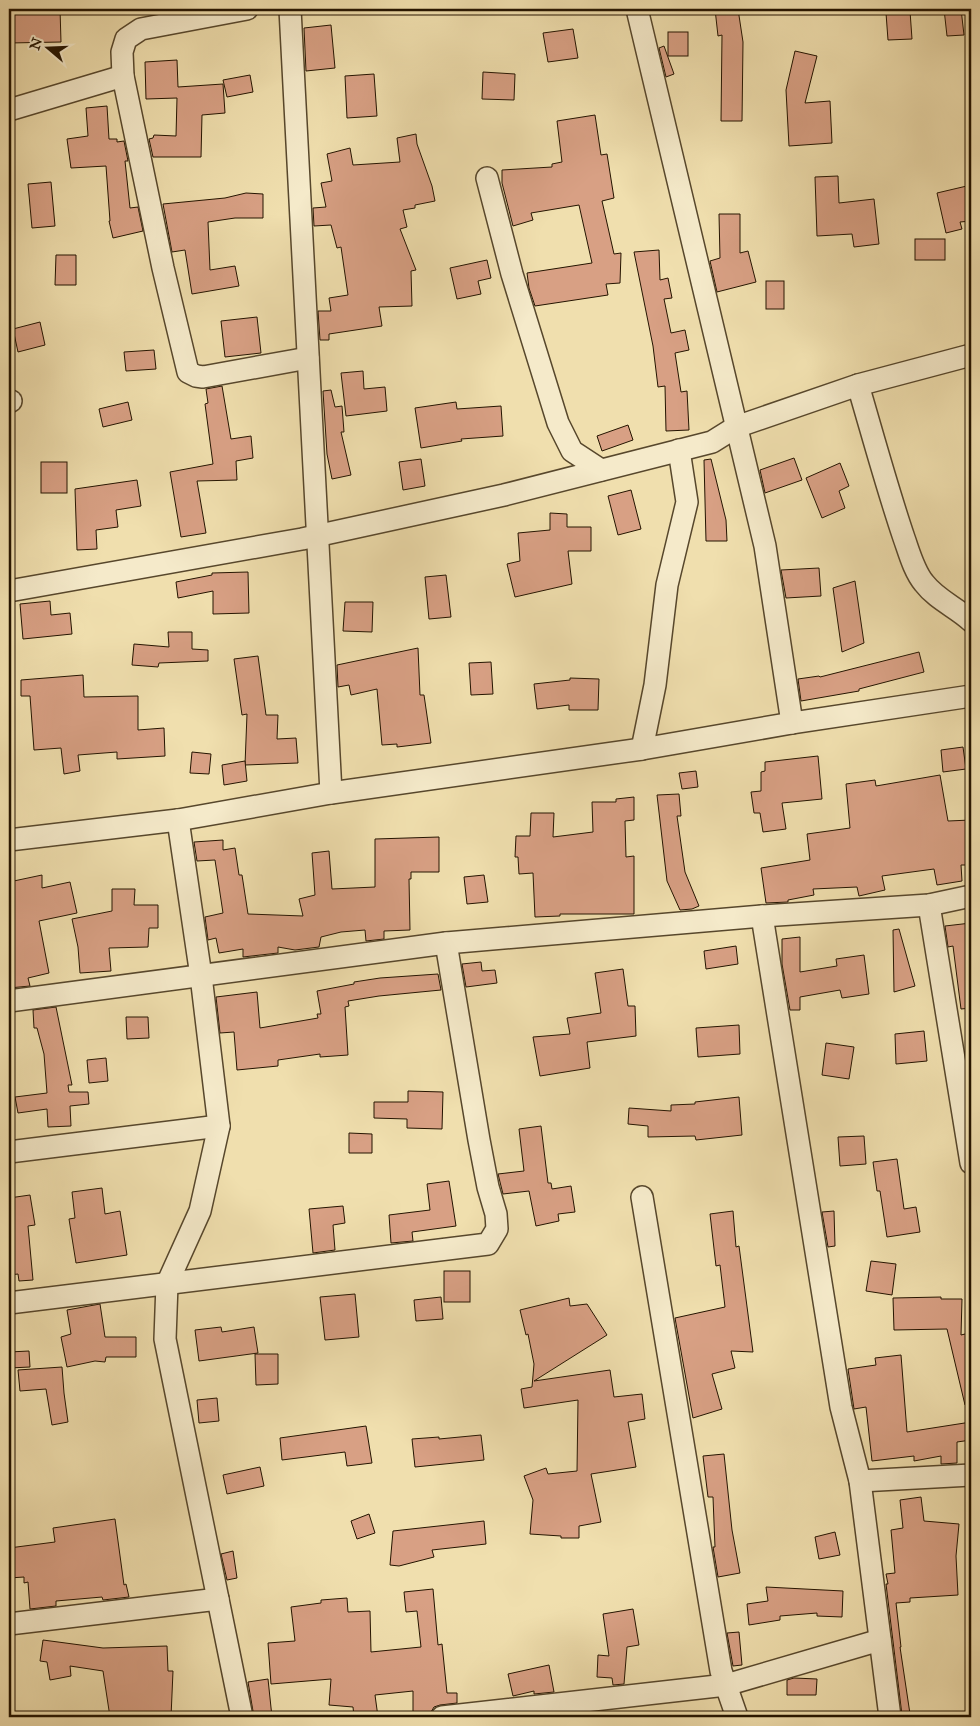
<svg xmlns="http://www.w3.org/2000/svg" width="980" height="1726" viewBox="0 0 980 1726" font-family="'IM FELL Great Primer',serif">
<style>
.building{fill:#d8a084;stroke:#241400}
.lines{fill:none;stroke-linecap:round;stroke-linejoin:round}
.minor-casing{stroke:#57472c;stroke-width:24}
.minor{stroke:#f5eaca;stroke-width:21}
</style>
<rect width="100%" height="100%" fill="#f0dfae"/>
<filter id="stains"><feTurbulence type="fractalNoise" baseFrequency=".004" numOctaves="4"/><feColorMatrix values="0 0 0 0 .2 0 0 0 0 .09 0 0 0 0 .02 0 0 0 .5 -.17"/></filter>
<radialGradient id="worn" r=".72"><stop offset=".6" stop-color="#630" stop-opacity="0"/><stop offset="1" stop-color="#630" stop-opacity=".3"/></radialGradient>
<g class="building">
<polygon points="9,9 60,9 61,42 9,43"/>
<polygon points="715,9 738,9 743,42 742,121 721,121 722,35 718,36"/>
<polygon points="944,9 961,9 964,35 947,36"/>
<polygon points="910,11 912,39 888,40 886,13"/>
<polygon points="331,25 335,68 306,71 304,28"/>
<polygon points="573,29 578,58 548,62 543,33"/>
<rect x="668" y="32" width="20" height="24"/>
<polygon points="664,46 674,74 666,77 659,48"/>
<polygon points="795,51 817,56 805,103 830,101 832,143 789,146 786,90"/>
<polygon points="177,60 178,87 223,84 225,113 202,115 201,157 153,157 149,139 153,138 154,135 176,136 177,98 146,99 145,62"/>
<polygon points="483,72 515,74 514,100 482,99"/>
<polygon points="374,74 377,116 347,118 345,76"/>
<polygon points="250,75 253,92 227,97 223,80"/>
<polygon points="107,106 109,139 117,139 117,142 124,141 128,161 125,161 130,208 138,207 143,231 113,238 109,221 110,221 106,166 71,168 67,139 88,136 86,108"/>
<polygon points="595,115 601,155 607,154 614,198 602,201 614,254 621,253 620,283 606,284 608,295 535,306 529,288 527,273 592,263 579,205 531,213 533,220 513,226 502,183 502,170 552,167 552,164 562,162 557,121"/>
<polygon points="416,134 417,144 432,186 435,201 415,205 415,208 403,210 407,227 400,229 416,270 411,271 412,306 379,307 382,326 329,334 329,340 320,340 318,311 331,311 329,298 348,295 341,247 337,248 331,225 314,226 313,208 326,207 321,183 332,181 327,154 350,148 353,165 400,162 397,138"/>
<polygon points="838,176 839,203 874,199 879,244 854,247 852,234 817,236 815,177"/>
<polygon points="51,182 55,226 32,228 28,184"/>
<polygon points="971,185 971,221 960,222 962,229 946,233 937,193"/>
<polygon points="246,193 263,194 263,218 235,218 208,222 210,270 235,266 239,286 192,294 185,250 172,252 163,204 225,198"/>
<polygon points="719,214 740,214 740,253 748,251 756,282 717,292 710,261 720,258"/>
<rect x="915" y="239" width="30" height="21"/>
<polygon points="659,250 660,280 668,278 672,298 664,299 671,333 685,330 689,350 675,353 681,392 687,391 689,430 666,431 665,386 658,387 653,346 634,252"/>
<polygon points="56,255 76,255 76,285 55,285"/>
<polygon points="487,260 491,278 478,281 481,294 457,299 450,268"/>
<rect x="766" y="281" width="18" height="28"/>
<polygon points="257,317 261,353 225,357 221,321"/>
<polygon points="40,322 45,345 18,352 13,329"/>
<polygon points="154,350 156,369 126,371 124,352"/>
<polygon points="363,371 364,389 385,387 387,411 346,416 341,373"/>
<polygon points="222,386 231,439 251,436 253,458 236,461 237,480 197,481 206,533 181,537 170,472 213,464 205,404 208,403 206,389"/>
<polygon points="331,390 335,407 342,406 344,432 341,432 351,475 332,479 327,454 323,391"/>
<polygon points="128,402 132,420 103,427 99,409"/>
<polygon points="456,402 457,409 501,406 503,436 461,439 462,441 421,448 415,408"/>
<polygon points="628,425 633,440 602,451 597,436"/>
<polygon points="794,458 802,480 765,493 760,470"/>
<polygon points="421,459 425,486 403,490 399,462"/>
<polygon points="711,459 726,520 727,541 706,541 704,460"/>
<rect x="41" y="462" width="26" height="31"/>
<polygon points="840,463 849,486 839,491 845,508 822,518 806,478"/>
<polygon points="137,480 141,506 116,510 118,527 96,530 97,549 77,550 75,489"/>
<polygon points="631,490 641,529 618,535 608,496"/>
<polygon points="550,513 567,514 567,527 591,527 591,551 568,551 572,584 515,597 507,564 520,561 518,533 550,530"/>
<polygon points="819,568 821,596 786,598 781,570"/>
<polygon points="248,572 249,613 213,614 213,591 178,598 176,582 212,575 212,573"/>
<polygon points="446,575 451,617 429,619 425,577"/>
<polygon points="855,581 864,643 842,652 833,588"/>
<polygon points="50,601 51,615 70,613 72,634 23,639 20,604"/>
<polygon points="345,602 373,602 372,632 343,631"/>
<polygon points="168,632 192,632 192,649 208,650 208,661 159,663 158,667 132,665 134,644 169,647"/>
<polygon points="418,648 420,695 424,695 431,743 397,747 397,744 382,745 377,689 351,695 349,685 338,687 337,665"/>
<polygon points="919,652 924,672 859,689 859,691 801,701 798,679 819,676 820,677"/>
<polygon points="258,656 266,715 278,715 277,739 296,738 298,763 245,765 247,714 242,715 234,659"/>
<polygon points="491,662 493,694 471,695 469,663"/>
<polygon points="83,675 84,697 138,696 138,730 164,728 165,756 117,759 117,752 78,755 80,771 64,774 61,748 34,750 30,696 21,696 21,680"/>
<polygon points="570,678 599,679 598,710 569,710 569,705 537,709 534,684 570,680"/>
<polygon points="963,747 966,769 943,772 941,750"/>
<polygon points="192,752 211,754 209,774 190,773"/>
<polygon points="818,756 822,799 782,803 786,829 763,832 760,813 754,813 751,792 761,791 761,772 765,771 765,762"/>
<polygon points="245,761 247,781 224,785 222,765"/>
<polygon points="696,771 698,787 682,789 679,773"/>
<polygon points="940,775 948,821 971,820 971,865 961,865 962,881 937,885 934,869 882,876 885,890 859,896 857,887 813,889 814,895 788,900 788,902 766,903 761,868 810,860 807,834 850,828 846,784 875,780 876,786"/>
<polygon points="679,794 681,816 677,816 685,872 699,906 692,909 680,910 667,881 657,795"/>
<polygon points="634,797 634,820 625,821 626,857 634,856 634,914 560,914 560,916 535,917 533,873 519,874 518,857 515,857 516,836 530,836 531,813 554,813 553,837 593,832 592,802 616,802 616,799"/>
<polygon points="439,837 439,872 411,872 411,879 409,879 410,930 384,931 384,939 366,941 365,930 341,932 321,937 319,947 295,950 278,947 278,953 243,957 243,949 219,953 216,938 208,940 205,917 223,913 215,860 197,861 194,842 223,840 223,850 235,848 239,875 242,875 248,914 303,916 299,899 315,895 312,853 329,851 332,889 375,887 375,839"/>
<polygon points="42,875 42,888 70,882 77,913 39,921 49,973 28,978 30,986 9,988 9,969 14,968 9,944 9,882"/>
<polygon points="484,875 488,902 467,904 464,877"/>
<polygon points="112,889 135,889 134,905 158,905 158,928 149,928 148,947 109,948 111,971 80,973 78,947 72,919 112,911"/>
<polygon points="971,923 971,1008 961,1009 953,946 948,947 945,926"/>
<polygon points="899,929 915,986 894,992 893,930"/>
<polygon points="800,937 800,972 837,966 836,959 864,955 869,994 842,998 840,990 800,997 800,1010 790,1010 782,964 782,939"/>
<polygon points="736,946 738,964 706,969 704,951"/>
<polygon points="481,962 482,971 495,970 497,983 466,987 462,964"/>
<polygon points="623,969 628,1006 635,1006 636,1036 587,1042 590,1068 540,1076 533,1037 570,1034 567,1018 601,1013 595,973"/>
<polygon points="438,974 441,990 379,996 348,1001 349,1006 345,1007 348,1055 320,1057 320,1054 278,1060 278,1066 237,1070 234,1032 220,1033 216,997 257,992 260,1028 318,1018 317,1014 321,1014 317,991 354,984 354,982 380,978"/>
<polygon points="56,1007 72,1085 68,1085 69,1092 88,1092 89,1104 70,1106 71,1126 48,1127 47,1109 18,1113 15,1097 47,1093 44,1054 37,1028 34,1028 33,1010"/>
<polygon points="126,1017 148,1017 149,1038 127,1039"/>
<polygon points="739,1025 740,1054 698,1057 696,1028"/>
<polygon points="924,1031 927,1061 896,1064 895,1034"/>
<polygon points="826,1043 854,1047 849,1079 822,1075"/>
<polygon points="106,1058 108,1081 89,1083 87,1060"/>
<polygon points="408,1091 443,1092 442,1129 407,1128 407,1119 374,1118 374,1102 408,1102"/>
<polygon points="739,1097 742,1135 696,1140 695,1136 648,1137 648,1126 628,1124 629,1108 671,1111 671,1105 695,1104 695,1102"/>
<polygon points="541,1126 548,1183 551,1183 552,1189 571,1186 575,1212 558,1214 559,1221 536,1226 529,1191 503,1194 498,1174 524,1171 519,1129"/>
<polygon points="349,1133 372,1134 372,1153 349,1153"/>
<polygon points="864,1136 866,1164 840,1166 838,1137"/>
<polygon points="897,1159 904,1209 916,1207 920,1232 887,1237 880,1191 877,1191 873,1162"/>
<polygon points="449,1181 456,1226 412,1232 413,1241 391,1243 389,1215 430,1210 427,1184"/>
<polygon points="102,1188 105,1214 120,1211 127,1255 76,1263 69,1219 75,1218 72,1192"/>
<polygon points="30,1195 35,1225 28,1226 33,1280 19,1281 18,1274 9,1275 9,1248 14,1248 9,1210 9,1198"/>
<polygon points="343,1206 345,1223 333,1225 335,1250 313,1253 309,1209"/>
<polygon points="733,1211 736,1247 739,1246 753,1352 731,1351 735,1368 712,1374 722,1409 693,1418 675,1318 725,1307 720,1265 716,1266 710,1214"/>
<polygon points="834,1211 835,1246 828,1247 822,1212"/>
<polygon points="871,1261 896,1264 892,1295 866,1291"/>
<rect x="444" y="1271" width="26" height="31"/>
<polygon points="355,1294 359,1337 325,1340 320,1297"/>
<polygon points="441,1297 443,1319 416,1321 414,1300"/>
<polygon points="941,1297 941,1299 962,1299 961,1335 969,1333 971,1342 971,1404 965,1405 947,1329 894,1330 893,1298"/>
<polygon points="569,1298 570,1306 587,1304 607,1335 534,1381 610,1370 614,1397 642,1394 645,1419 628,1422 636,1467 591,1474 601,1522 579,1526 579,1538 561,1538 561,1536 530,1534 533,1500 524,1476 546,1468 548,1474 577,1471 578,1400 524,1408 521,1389 532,1387 534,1364 528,1334 526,1335 520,1310"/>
<polygon points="100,1304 105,1337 136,1337 136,1357 106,1357 105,1362 95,1361 67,1367 61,1337 71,1334 67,1310"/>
<polygon points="221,1327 222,1332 254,1327 258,1353 199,1361 195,1330"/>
<polygon points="29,1351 30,1367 9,1368 9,1352"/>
<polygon points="255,1354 278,1354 278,1384 256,1385"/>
<polygon points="901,1355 907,1432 971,1422 971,1440 957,1442 957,1463 941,1464 941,1456 914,1461 914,1456 872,1461 866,1407 854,1409 848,1369 876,1365 875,1358"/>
<polygon points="62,1367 64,1393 68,1422 52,1425 46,1389 20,1391 18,1370"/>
<polygon points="217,1398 219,1421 199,1423 197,1400"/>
<polygon points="366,1426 372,1463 347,1466 345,1452 282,1460 280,1438"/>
<polygon points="481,1435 484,1460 415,1467 412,1439 439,1437 439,1439"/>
<polygon points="724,1454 732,1530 740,1573 718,1577 713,1547 715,1547 713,1497 708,1497 703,1456"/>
<polygon points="260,1467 264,1486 227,1494 223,1475"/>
<polygon points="921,1497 924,1521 959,1524 956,1556 958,1595 910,1598 910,1602 896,1603 901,1647 900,1647 910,1714 902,1715 886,1584 888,1584 886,1574 895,1573 891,1530 903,1528 900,1500"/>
<polygon points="369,1514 375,1533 357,1539 351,1521"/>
<polygon points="115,1519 124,1585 126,1584 129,1597 103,1600 102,1597 56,1601 56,1606 30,1609 28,1582 24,1583 24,1577 9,1578 9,1548 55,1542 53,1528"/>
<polygon points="484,1521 486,1544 432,1550 434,1557 399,1566 390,1565 393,1531"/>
<polygon points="835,1532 840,1555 819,1559 815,1537"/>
<polygon points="233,1551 237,1578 227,1580 221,1554"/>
<polygon points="766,1587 843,1591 842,1617 817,1616 817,1613 780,1616 780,1620 749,1625 747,1604 768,1601"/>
<polygon points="433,1589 438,1645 442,1644 447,1693 457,1693 457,1703 440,1705 434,1707 431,1712 413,1713 413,1691 375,1695 378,1717 354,1717 353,1707 329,1705 331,1679 271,1684 268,1643 295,1641 291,1607 321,1603 321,1600 347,1598 348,1612 370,1611 371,1652 421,1647 417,1611 406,1612 404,1592"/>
<polygon points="633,1609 639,1645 627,1647 624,1684 613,1685 612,1678 597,1677 598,1655 609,1656 603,1614"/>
<polygon points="739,1632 742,1665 733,1666 727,1633"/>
<polygon points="43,1640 103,1648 167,1646 168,1671 173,1671 171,1717 110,1717 103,1671 70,1666 71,1676 50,1680 47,1662 40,1661"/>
<polygon points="549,1665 554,1692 534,1694 534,1691 513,1696 508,1674"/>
<polygon points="794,1678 817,1679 816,1695 787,1695 787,1680"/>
<polygon points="268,1679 272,1717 254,1717 248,1682"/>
</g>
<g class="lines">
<defs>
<g id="minor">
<polyline points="247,9 141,29 126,39 122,52 123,76 163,268 188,372 196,376 203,377 308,358"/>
<polyline points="290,9 331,793"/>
<polyline points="637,9 765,546 792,723"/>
<polyline points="9,110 123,76"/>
<polyline points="487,178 512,274 558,423 572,451 601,470"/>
<path d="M858 385C873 436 887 488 904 538 909 552 914 571 924 583 937 600 956 607 971 621"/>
<polyline points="9,401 11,401"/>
<polyline points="9,591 302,539 504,495 712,442 736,427 858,385 971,355"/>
<polyline points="642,749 655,685 667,585 687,502 679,450"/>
<polyline points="178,820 201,976 219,1126 200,1211 167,1284 165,1339 242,1717"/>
<polyline points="9,840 178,820 331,793 642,749 792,723 971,696"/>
<polyline points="929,905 971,1163"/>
<polyline points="762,916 841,1407 860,1481 890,1717"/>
<polyline points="9,1001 446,943 762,916 929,905 971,896"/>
<polyline points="9,1152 219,1126"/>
<polyline points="642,1197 721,1671 737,1717"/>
<polyline points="9,1303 488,1244 497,1229 496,1214 488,1187 479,1140 446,943"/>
<polyline points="860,1481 971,1475"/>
<polyline points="9,1624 218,1599"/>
<polyline points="442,1717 726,1685 880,1640"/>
</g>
</defs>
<use href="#minor" class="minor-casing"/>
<use href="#minor" class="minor"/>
</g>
<rect width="980" height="1726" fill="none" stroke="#f0dfae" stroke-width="30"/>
<rect x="10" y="10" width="960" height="1706" fill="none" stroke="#241400" stroke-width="2.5"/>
<rect x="15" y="15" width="950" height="1696" fill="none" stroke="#241400"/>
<g transform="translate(48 48) rotate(289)" stroke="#f5eaca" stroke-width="4" paint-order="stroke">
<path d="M0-4L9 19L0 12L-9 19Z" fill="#241400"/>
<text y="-8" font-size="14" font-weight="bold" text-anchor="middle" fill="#241400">N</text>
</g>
<rect width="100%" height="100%" filter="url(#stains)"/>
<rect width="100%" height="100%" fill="url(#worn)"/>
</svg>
